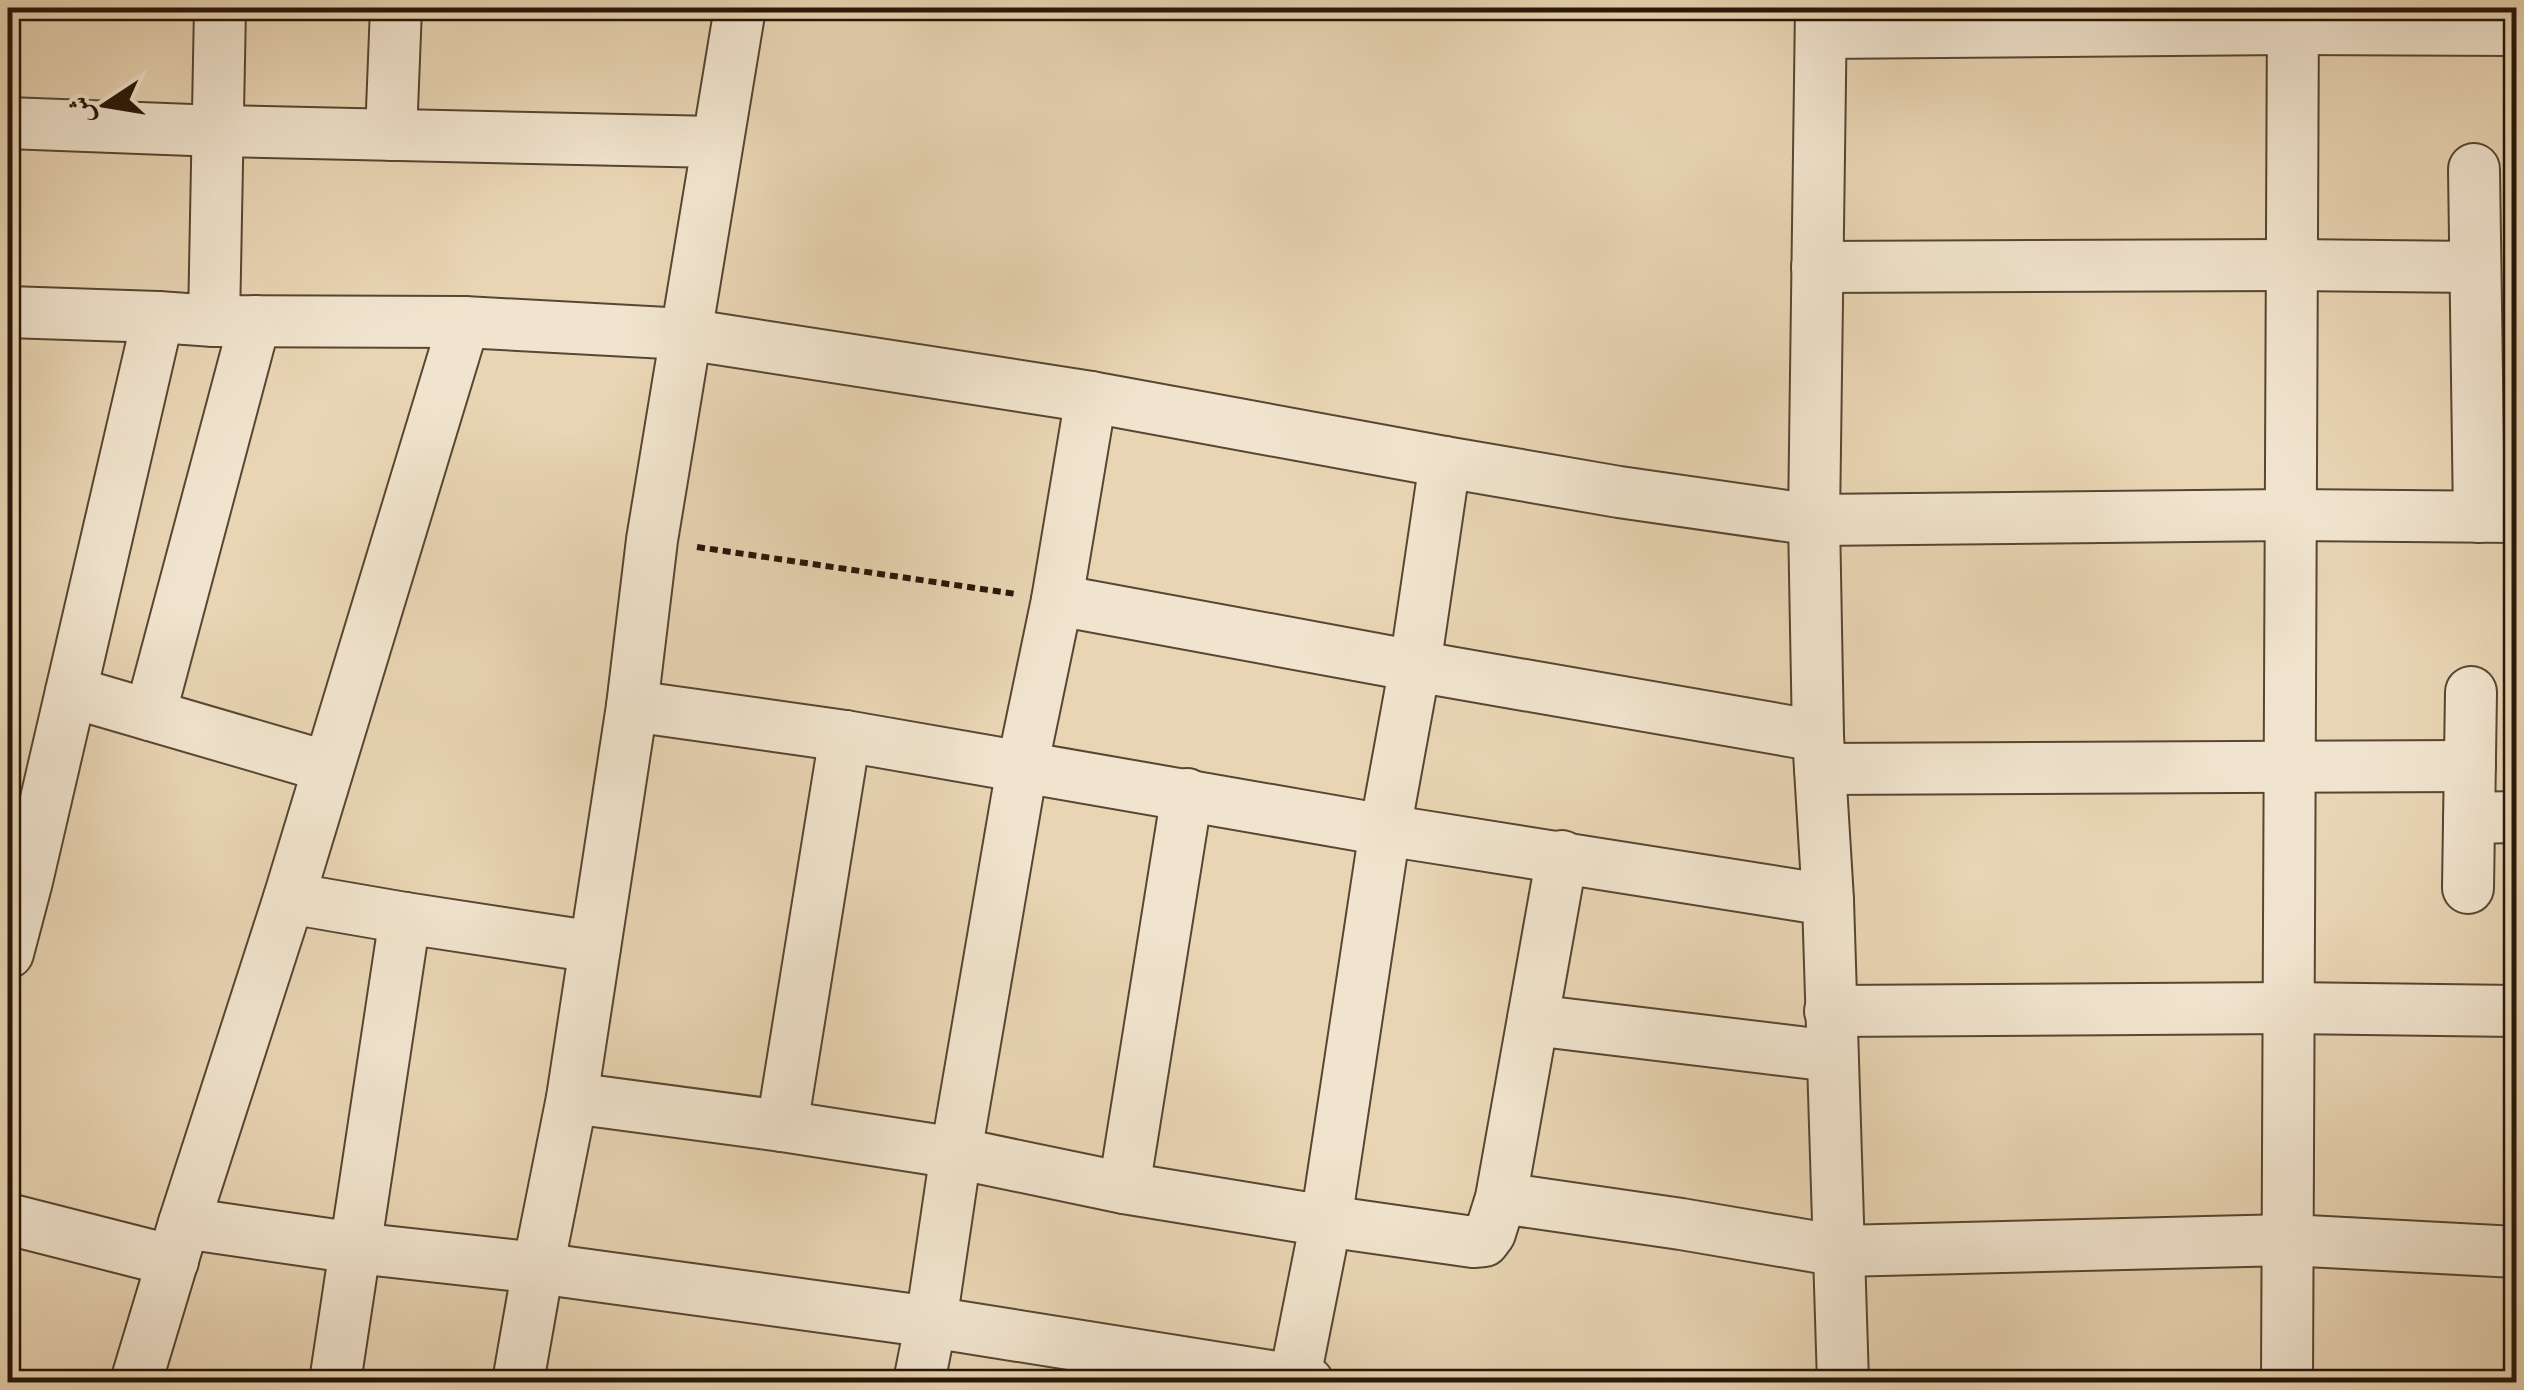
<svg xmlns="http://www.w3.org/2000/svg" width="2524" height="1390" viewBox="0 0 2524 1390" font-family="Vollkorn,Amiri,serif">
<style>
.lines{fill:none;stroke-linecap:round;stroke-linejoin:round}
.minor-casing{stroke:#574632;stroke-width:54}
.path{stroke:#261707;stroke-width:6;stroke-dasharray:8 5;stroke-linecap:butt}
.minor{stroke:#f1e4ce;stroke-width:50}
</style>
<rect width="100%" height="100%" fill="#e9d5b4"/>
<filter id="stains"><feTurbulence type="fractalNoise" baseFrequency=".002" numOctaves="4"/><feColorMatrix values="0 0 0 0 .2 0 0 0 0 .09 0 0 0 0 .02 0 0 0 .5 -.17"/></filter>
<radialGradient id="worn" r=".72"><stop offset=".6" stop-color="#630" stop-opacity="0"/><stop offset="1" stop-color="#630" stop-opacity=".3"/></radialGradient>
<g class="lines">
<defs>
<g id="minor">
<polyline points="1821,8 1814,520 1818,736 1828,900 1843,1382"/>
<polyline points="1821,33 2293,29 2516,30"/>
<polyline points="8,123 218,131 716,142"/>
<polyline points="391,135 396,8"/>
<polyline points="2474,169 2479,517"/>
<polyline points="1817,267 2292,265 2475,267"/>
<polyline points="8,312 158,317 214,321 464,322 685,334 1091,397 1445,462 1619,492 1814,520 2291,515 2516,517"/>
<polyline points="214,321 220,8"/>
<polyline points="1057,600 1415,666 1818,736"/>
<polyline points="71,692 328,767"/>
<polyline points="632,706 845,736 1385,830 1828,900"/>
<polyline points="150,715 255,321"/>
<polyline points="1820,769 2470,766"/>
<polyline points="2469,818 2516,817"/>
<polyline points="2468,888 2471,692"/>
<polyline points="289,898 405,918 595,947"/>
<polyline points="8,953 27,881 158,317"/>
<polyline points="1830,1011 2289,1008 2516,1011"/>
<polyline points="1533,1020 1832,1056"/>
<polyline points="572,1098 782,1126 956,1153 1124,1188 1326,1221 1473,1242 1484,1241 1490,1233 1501,1198 1562,856"/>
<polyline points="782,1126 845,736"/>
<polyline points="1124,1188 1187,794"/>
<polyline points="1501,1198 1681,1224 1840,1251 2288,1240 2516,1252"/>
<polyline points="8,1219 173,1261"/>
<polyline points="184,1223 356,1248 538,1268 931,1322 1308,1382"/>
<polyline points="136,1382 184,1223 289,898 464,322"/>
<polyline points="335,1382 405,918"/>
<polyline points="518,1382 538,1268 572,1098 632,706 652,540 740,8"/>
<polyline points="919,1382 931,1322 956,1153 1022,768 1057,600 1091,397"/>
<polyline points="1294,1382 1326,1221 1385,830 1415,666 1445,462"/>
<polyline points="2287,1382 2293,8"/>
</g>
</defs>
<use href="#minor" class="minor-casing"/>
<polyline class="path" points="697,547 1016,594"/>
<use href="#minor" class="minor"/>
</g>
<rect width="2524" height="1390" fill="none" stroke="#e9d5b4" stroke-width="40"/>
<rect x="10" y="10" width="2504" height="1370" fill="none" stroke="#261707" stroke-width="5"/>
<rect x="20" y="20" width="2484" height="1350" fill="none" stroke="#261707" stroke-width="2.5"/>
<g transform="translate(105 105) rotate(258)" stroke="#f1e4ce" stroke-width="8" paint-order="stroke">
<path d="M0-8L18 38L0 25L-18 38Z" fill="#261707"/>
<text y="-15" font-size="28" font-weight="bold" text-anchor="middle" fill="#261707">ش</text>
</g>
<rect width="100%" height="100%" filter="url(#stains)"/>
<rect width="100%" height="100%" fill="url(#worn)"/>
</svg>
